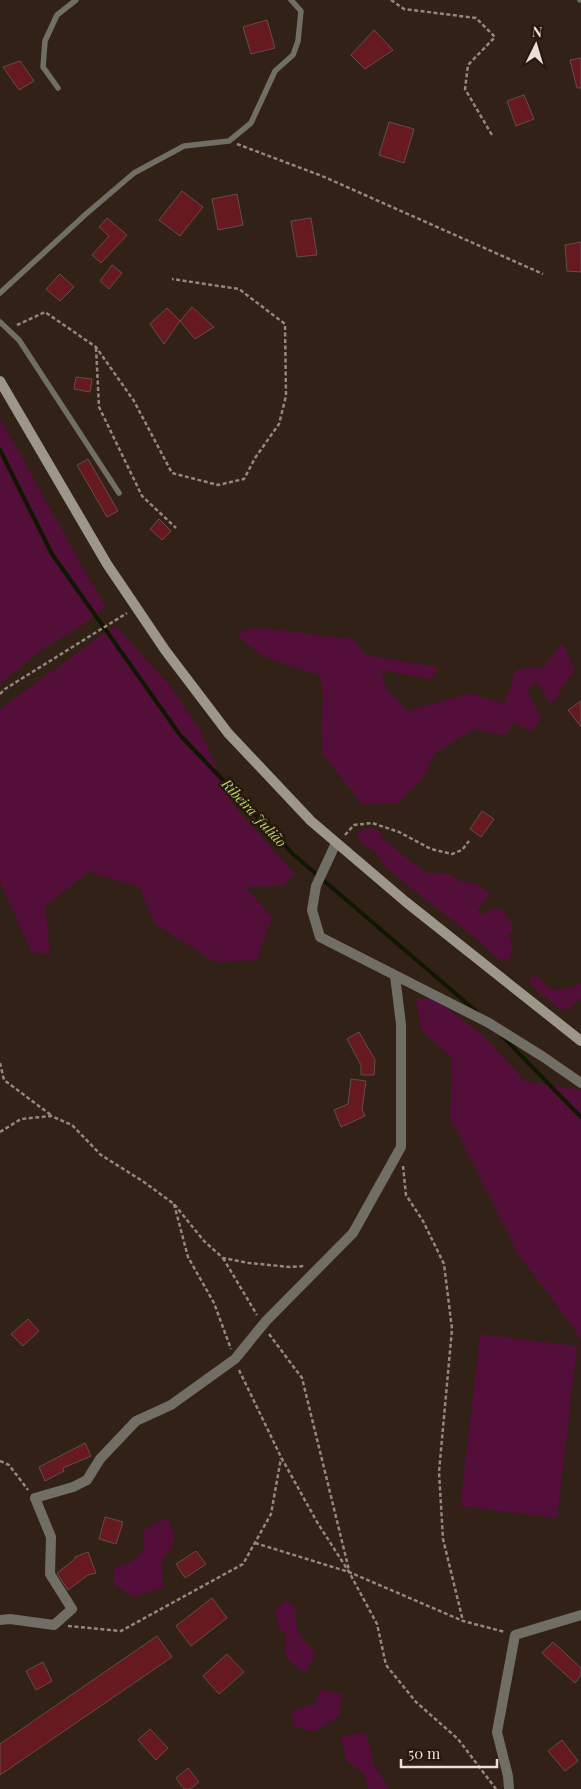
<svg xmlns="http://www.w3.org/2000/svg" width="581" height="1789" viewBox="0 0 581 1789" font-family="'Playfair Display',serif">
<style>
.green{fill:#530f39}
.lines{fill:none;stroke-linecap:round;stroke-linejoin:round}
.stream{stroke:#101701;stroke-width:4}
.building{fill:#66191e;stroke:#644d4c}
.path{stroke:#95877e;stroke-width:2.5;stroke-dasharray:4 2.5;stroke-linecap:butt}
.service{stroke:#716e65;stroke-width:5.5}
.minor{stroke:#716e65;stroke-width:10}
.secondary{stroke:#9c9789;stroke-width:10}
.labels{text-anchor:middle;stroke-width:5;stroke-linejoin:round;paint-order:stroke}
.water-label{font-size:14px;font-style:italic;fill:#b3d56b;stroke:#27170c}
</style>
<rect width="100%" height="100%" fill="#312116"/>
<g class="green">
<polygon points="0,418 105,607 84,624 41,650 0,684"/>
<polygon points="115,625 171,687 202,733 231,802 294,873 284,886 245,887 272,917 257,960 215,962 155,924 139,887 89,872 45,906 50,955 31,952 0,882 0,709"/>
<path d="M253 628 272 629 353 639 365 655 438 667 431 679 381 670 386 688 407 711 470 693 504 704 516 669 543 667 562 643 575 669 551 705 536 681 527 690 541 719 532 731 513 723 505 735 474 729 435 753 423 778 398 803H361L323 755 321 727 323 699 320 675C287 664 260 661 236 633Z"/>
<path d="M370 828 378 829 382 838 424 872 449 874 460 881 474 883 490 893C487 900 480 904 477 911L483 915 493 908 502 909 512 924 513 932 507 934C515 947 514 948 507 962L496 957 484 945 385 867 377 853 362 844 356 834 363 829Z"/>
<polygon points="533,974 552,990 569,988 581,983 581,998 568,1010 558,1008 529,983"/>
<polygon points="416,999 434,999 483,1035 525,1081 581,1090 581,1340 551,1297 519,1256 450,1118 452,1058 421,1030"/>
<polygon points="480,1334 577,1346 557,1518 460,1506"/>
<path d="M167 1517C176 1537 177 1543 162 1560L163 1587 134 1597 113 1584 115 1567 131 1562 144 1551V1530Z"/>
<path d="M286 1600 296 1609C295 1634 299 1636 316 1653L305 1673 285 1657 286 1635 279 1630 275 1610Z"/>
<polygon points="320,1689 342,1694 339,1716 314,1732 293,1726 291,1711 316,1703"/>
<polygon points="365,1733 370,1746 374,1765 389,1789 368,1789 364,1773 346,1761 341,1736"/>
</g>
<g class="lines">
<g class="stream">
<polyline points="0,450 52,554 180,735 294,855 477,1012"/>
<polyline points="502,1036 581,1117"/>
</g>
</g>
<g class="building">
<polygon points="267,20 275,48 251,54 243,27"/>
<polygon points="374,30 393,50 365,69 351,55"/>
<polygon points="581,58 581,88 577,88 570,60"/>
<polygon points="20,61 34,81 19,90 3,67"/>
<polygon points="524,95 534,119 516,126 507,101"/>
<polygon points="389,122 414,129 404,163 379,155"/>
<polygon points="182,191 203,207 180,236 159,220"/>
<polygon points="237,194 243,225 218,230 212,199"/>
<polygon points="107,218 127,235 101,263 92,255 109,236 99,227"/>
<polygon points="311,218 317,255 297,257 291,221"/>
<polygon points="581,242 581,272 567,271 565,245"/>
<polygon points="112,265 122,273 109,289 100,281"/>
<polygon points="60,274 74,287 60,301 46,289"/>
<polygon points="192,307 214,327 195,339 180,321"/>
<polygon points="167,308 180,321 164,344 150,324"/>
<polygon points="76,377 92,379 90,392 74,389"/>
<polygon points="88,459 118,511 107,517 77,465"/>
<polygon points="159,519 171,531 162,540 150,529"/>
<polygon points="581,701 581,727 568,710"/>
<polygon points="482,811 494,819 481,837 470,829"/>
<polygon points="359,1032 375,1060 374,1075 361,1075 361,1065 347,1039"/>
<polygon points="351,1079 366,1081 362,1109 365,1116 341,1127 334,1110 348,1104"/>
<polygon points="28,1319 39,1331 23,1346 11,1334"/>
<polygon points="85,1443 91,1456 63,1468 64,1471 45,1481 39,1467"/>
<polygon points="105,1517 123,1522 116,1544 99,1539"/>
<polygon points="196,1551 206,1564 185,1578 176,1564"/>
<polygon points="88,1552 96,1573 88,1575 68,1590 57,1573 75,1559 75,1557"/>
<polygon points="212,1598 227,1618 191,1646 176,1626"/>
<polygon points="157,1636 172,1657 0,1775 0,1744"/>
<polygon points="553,1642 581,1668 581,1675 575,1683 542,1653"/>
<polygon points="227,1654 244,1672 219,1694 203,1676"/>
<polygon points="43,1662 52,1681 36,1690 26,1671"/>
<polygon points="150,1729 168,1748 156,1760 138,1740"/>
<polygon points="562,1740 578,1761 565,1771 548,1751"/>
<polygon points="188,1768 199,1782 190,1789 184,1789 176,1778"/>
</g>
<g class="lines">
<g class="path">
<polyline points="391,0 404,9 476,18 495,37 468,65 465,89 492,135"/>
<polyline points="237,144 322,176 543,274"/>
<polyline points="17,325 45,312 96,347 134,401 172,473 218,485 244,479 255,458 279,424 286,396 285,324 239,289 172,279"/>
<polyline points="96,348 99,407 142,496 176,528"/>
<polyline points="0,694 5,689 127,613"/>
<polyline points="345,835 354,825 372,823 399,832 431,849 452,854 462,850 469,841"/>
<polyline points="0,1063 4,1080 51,1115"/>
<polyline points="0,1132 21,1119 51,1116 72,1125 101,1155 144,1182 174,1204 204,1241 223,1258 249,1263 290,1267 305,1266"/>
<polyline points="403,1166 406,1195 423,1221 444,1264 452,1329 439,1472 443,1539 463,1621"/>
<polyline points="174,1204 188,1257 214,1303 231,1349"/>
<polyline points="223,1258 257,1315"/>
<polyline points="269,1334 302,1378 349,1570"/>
<polyline points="239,1370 281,1457 317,1522 349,1572 377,1624 386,1665 416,1702 458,1739 496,1789"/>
<polyline points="0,1461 9,1465 28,1490"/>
<polyline points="255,1543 349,1572 463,1621 505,1632"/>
<polyline points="68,1626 121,1631 243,1564 271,1514 281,1458"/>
</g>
<g class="service">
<polyline points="580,0 581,0"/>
<polyline points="58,88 43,67 45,41 57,15 76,0"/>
<polyline points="0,293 86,214 134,173 184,146 229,141 251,123 275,71 293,55 298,41 301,11 291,0"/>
<polyline points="0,322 19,340 119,493"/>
</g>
<g class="minor">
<polyline points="336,843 316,886 312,910 320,937 489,1023 542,1056 581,1083"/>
<polyline points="0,1620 10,1619 54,1625 72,1609 50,1574 51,1537 35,1498 73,1487 87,1480 100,1459 136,1421 171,1405 235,1359 266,1321 353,1233 401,1147 401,1024 395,976"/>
<polyline points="509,1789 508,1776 497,1732 515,1635 581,1615"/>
</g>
<polyline class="secondary" points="0,381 107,564 165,650 228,733 311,821 406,902 581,1041"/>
</g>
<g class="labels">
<g class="water-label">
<text transform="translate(254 813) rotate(47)" y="5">Ribeira Julião</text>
</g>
</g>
<g transform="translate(536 45) rotate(5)" stroke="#27170c" stroke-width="4" paint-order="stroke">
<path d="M0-4L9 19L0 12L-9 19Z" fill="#ebdfd8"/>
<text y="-8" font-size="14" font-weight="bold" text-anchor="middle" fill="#ebdfd8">N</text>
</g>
<path d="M401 1759v8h96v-8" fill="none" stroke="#ebdfd8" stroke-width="2.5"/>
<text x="408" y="1759" font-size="15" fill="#ebdfd8" stroke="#27170c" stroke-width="4" paint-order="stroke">50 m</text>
</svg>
